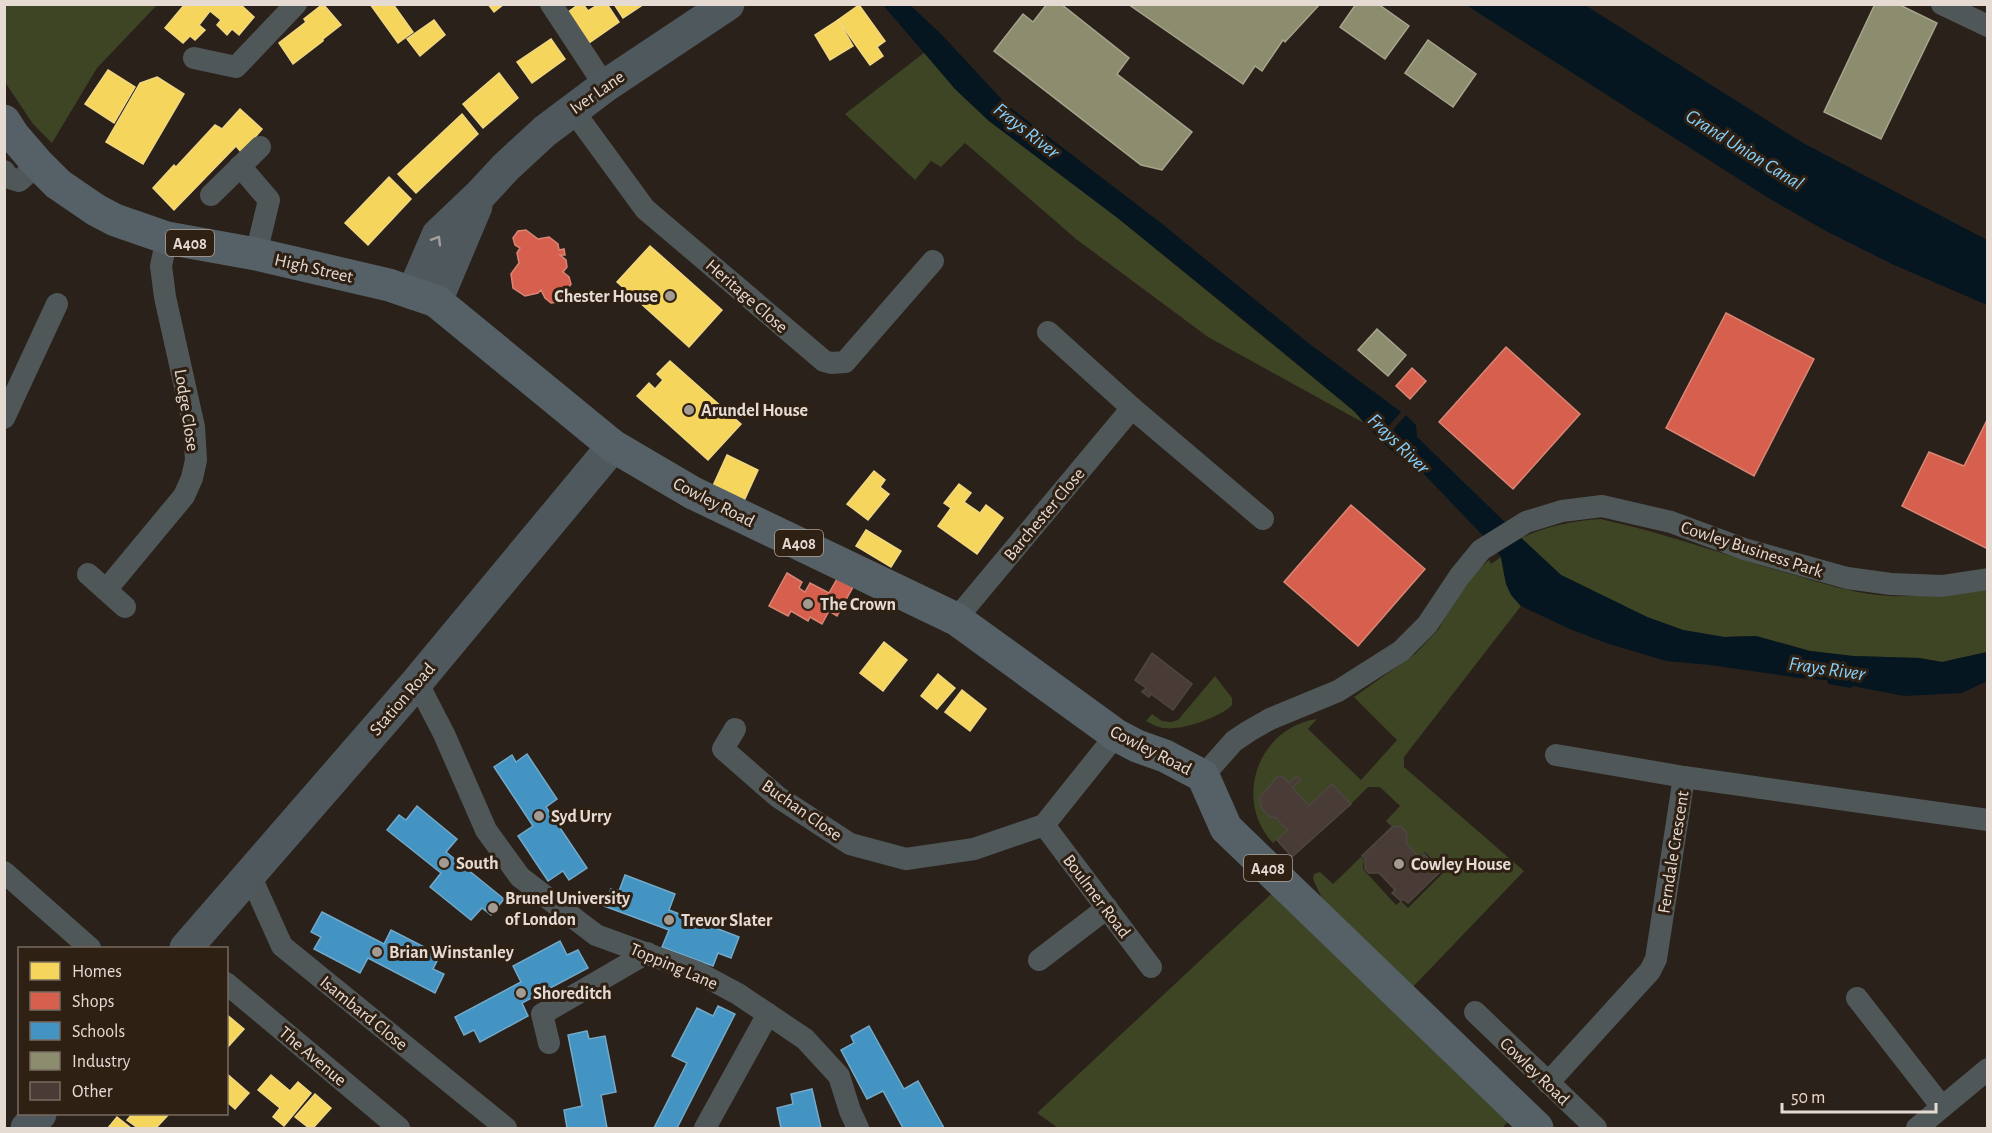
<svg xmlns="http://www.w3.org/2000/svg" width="1992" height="1133" viewBox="0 0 1992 1133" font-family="'Alegreya Sans',sans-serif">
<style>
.green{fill:#3d4524}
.water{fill:#051620}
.homes{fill:#f6d55c;stroke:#f1d780;stroke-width:1.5}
.shops{fill:#d6604d;stroke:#da8575;stroke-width:1.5}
.schools{fill:#4393c3;stroke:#74a9c8;stroke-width:1.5}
.industry{fill:#8c8c6e;stroke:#a7a48c;stroke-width:1.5}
.building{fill:#493b36;stroke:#4e4641;stroke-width:1.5}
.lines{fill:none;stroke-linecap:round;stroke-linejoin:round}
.street{stroke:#505759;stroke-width:22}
.secondary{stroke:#4f595d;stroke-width:33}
.primary{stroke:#556166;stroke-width:33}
.oneway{stroke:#a2a09e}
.poi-dot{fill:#a39a92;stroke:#2f2014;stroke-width:2}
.labels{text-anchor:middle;stroke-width:6;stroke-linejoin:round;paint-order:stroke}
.shield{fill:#2f2014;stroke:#aea39a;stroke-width:1.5}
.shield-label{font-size:16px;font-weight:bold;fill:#e5dbd3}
.street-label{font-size:18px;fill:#e5dbd3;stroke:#2f2014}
.poi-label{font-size:18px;font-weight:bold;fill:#e5dbd3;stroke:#2f2014;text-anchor:start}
.water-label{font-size:20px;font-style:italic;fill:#84d1fe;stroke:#2f2014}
</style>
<rect width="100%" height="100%" fill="#29211a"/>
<g class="green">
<polygon points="4,5 5,4 157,5 97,68 52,143 33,124 5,82"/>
<polygon points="925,52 955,89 989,121 1119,219 1354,411 1364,423 1208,337 1076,239 965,143 941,167 931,161 915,180 845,114"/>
<path d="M1600 519C1667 533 1732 558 1798 576 1824 584 1851 592 1878 595 1915 599 1951 592 1987 589V652L1942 662 1919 658 1853 656 1810 651 1756 636 1724 637 1683 630 1647 617 1561 575 1521 538C1547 526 1572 521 1600 519Z"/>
<path d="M1501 557C1505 579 1505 589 1521 606L1404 757V767L1524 871 1411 989 1325 905 1313 879 1314 874 1320 872 1333 884 1361 857 1364 859 1363 869 1396 905 1401 901 1408 908 1444 872 1425 852 1419 857 1406 843 1407 834 1400 826H1391L1386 821 1400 806 1380 787H1368L1351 804 1332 784 1309 806 1292 787 1300 780 1297 776 1289 783 1282 776H1278L1260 797 1262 809 1270 817 1277 818 1276 820 1288 830 1273 843C1232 799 1259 727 1317 719L1308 729 1361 780 1397 740 1354 697 1415 654 1438 630 1459 593 1474 574 1489 560 1491 564Z"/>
<path d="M1215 676 1232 698V705C1221 717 1181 731 1164 728 1158 728 1152 724 1146 721L1152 714 1162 721 1171 722 1178 720Z"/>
<polygon points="1283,883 1516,1114 1502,1128 1058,1128 1037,1113"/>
</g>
<g class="water">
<polygon points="883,5 910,5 941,34 1007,105 1161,223 1307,342 1401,412 1378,438 1354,411 1256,330 1119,219 989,121 955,89"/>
<polygon points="1466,5 1585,5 1803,143 1987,240 1987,305 1892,264 1826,231 1770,199"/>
<polygon points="1406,415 1416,425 1417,437 1509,526 1487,540 1421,471 1405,462 1382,442"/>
<polygon points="1517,534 1561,575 1647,617 1683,630 1724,637 1756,636 1810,651 1853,656 1919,658 1942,662 1987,652 1987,681 1962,693 1904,696 1853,686 1851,688 1828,684 1827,680 1800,678 1710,665 1666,661 1606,643 1570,629 1521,606 1511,595 1506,584 1501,557 1495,549"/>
</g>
<g class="homes">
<polygon points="185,4 240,4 254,17 239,35 232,29 227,35 217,25 221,20 210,11 199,25 205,30 195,40 190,36 183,43 165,28"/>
<polygon points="323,4 341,25 323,39 323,41 293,64 279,43 306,22 304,19"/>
<polygon points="370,4 393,4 413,32 398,43"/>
<polygon points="488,4 504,4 494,12"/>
<polygon points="579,4 583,4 588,11 599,4 607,4 619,22 589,43 567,13"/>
<polygon points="614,4 644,4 623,18"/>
<polygon points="859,5 885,41 877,47 883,56 870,65 838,20"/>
<polygon points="434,20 445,35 420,56 407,39"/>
<polygon points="838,20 853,46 830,60 815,35"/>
<polygon points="551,39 565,59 532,83 517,62"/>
<polygon points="108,70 135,87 114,123 85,104"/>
<polygon points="499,73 518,98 483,128 463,104"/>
<polygon points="157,77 184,94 143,164 106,142 140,83"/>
<polygon points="240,109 262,129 242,153 236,146 174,210 153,188 174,165 176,167 215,125 222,129"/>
<polygon points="462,114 478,134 416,193 398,174"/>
<polygon points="389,177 411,199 368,245 345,223"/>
<polygon points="650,246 722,310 689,347 617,282"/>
<polygon points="670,361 741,424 708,460 637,396 649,383 655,389 663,380 657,374"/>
<polygon points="727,455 758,470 743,503 712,488"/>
<polygon points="874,471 885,480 880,487 889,494 868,520 847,504"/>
<polygon points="959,484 971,493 964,502 980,513 986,505 1003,518 977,554 938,526 951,508 944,503"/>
<polygon points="866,530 901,551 891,567 856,546"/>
<polygon points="884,642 907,660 883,691 860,673"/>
<polygon points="938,674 955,688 937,709 921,696"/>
<polygon points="962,690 986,709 970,731 945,712"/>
<polygon points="226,1014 244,1029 226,1049"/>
<polygon points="226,1073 249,1093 235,1109 226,1101"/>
<polygon points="271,1075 290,1091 298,1082 311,1093 284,1126 273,1117 280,1108 258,1090"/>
<polygon points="315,1094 331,1108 313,1128 309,1128 295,1117"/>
<polygon points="132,1114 169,1114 156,1128 138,1128 127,1120"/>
<polygon points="117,1117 131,1128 108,1128"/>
</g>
<g class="shops">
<polygon points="526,230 538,239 549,237 558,244 559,250 564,249 565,255 560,255 566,260 567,267 563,272 569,277 571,284 559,302 551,303 545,298 541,290 538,293 525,296 513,288 511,274 519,263 517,253 520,248 515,245 513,238 518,231"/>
<polygon points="1726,313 1814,359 1754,476 1666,428"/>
<polygon points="1506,347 1580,414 1513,489 1439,422"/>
<polygon points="1412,368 1426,381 1410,399 1396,386"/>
<polygon points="1988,418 1988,549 1902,506 1929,452 1964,466"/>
<polygon points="1351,505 1425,569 1358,646 1284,582"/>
<polygon points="787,573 802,582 799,588 805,592 810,583 829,593 837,579 853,587 837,616 829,611 822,624 810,617 808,621 791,611 788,616 769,606"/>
</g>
<g class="schools">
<polygon points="527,754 557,799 546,807 587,868 569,880 563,871 548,881 518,836 533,826 494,767 512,755 516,762"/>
<polygon points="417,806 457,839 446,852 504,899 491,915 482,908 471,920 430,887 441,873 387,830 399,815 406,820"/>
<polygon points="625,875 675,894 669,910 739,937 731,958 718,953 713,966 662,947 669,930 604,906 611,889 619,891"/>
<polygon points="322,912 384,944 391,930 440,955 433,969 444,974 435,993 368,958 360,973 314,949 321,937 311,932"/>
<polygon points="560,941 567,955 578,950 588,968 522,1003 528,1016 480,1042 474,1030 464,1035 455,1017 521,982 513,966"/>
<polygon points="718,1006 735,1014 677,1128 654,1128 687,1063 672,1056 697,1008 713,1016"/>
<polygon points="869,1026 904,1089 918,1081 944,1128 903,1128 883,1091 867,1099 841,1050 854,1043 851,1036"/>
<polygon points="587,1031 589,1039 605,1036 616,1092 601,1095 607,1128 567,1128 564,1110 582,1106 568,1035"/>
<polygon points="812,1089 821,1128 781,1128 777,1108 793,1104 791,1094"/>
</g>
<g class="industry">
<polygon points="1047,4 1061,4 1129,58 1117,74 1192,132 1162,170 1141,165 994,51 1023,14 1033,22"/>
<polygon points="1128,4 1320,4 1285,42 1283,40 1262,71 1255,66 1243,84"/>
<polygon points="1356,4 1378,4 1409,26 1385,59 1340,27"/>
<polygon points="1875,4 1898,4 1937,23 1881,139 1824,112"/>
<polygon points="1428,40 1476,74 1453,107 1405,73"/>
<polygon points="1377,329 1406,355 1388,376 1358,350"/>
</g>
<g class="building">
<polygon points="1152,653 1192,684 1173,710 1151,694 1149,697 1142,692 1146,688 1135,680"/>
<polygon points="1278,776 1282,776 1289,783 1297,776 1301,780 1292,787 1309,806 1332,784 1351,804 1292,857 1277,840 1288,830 1276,819 1277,818 1270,817 1262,809 1260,802 1260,797"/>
<polygon points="1400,826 1407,833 1406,843 1420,858 1424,854 1441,871 1408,903 1403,899 1401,901 1392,893 1395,890 1379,873 1369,873 1365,869 1365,858 1362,856 1392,827"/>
</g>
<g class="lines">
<g class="street">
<polyline points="551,4 605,86"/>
<polyline points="1942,4 1988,26"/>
<polyline points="194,58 236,67 296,4"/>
<polyline points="572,109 645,209 824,361 831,363 845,362 933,261"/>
<polyline points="240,166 269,200 256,254"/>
<polyline points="4,171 9,178 19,181 38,164"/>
<polyline points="211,195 260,147"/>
<polyline points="1048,332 1132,408 1263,519"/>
<polyline points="4,418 57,304"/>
<polyline points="88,574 125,607"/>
<polyline points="106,590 184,496 192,478 196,460 194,427 165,297 161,266 167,238"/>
<polyline points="956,619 1132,408"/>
<polyline points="417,682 444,734 486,830 520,877 596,935 697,972 738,994 805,1039 839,1076 850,1111 858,1128"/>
<polyline points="735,729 723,749 778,797 850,844 906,859 974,849 1044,825 1116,735"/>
<polyline points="1556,755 1684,777"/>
<polyline points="1203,776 1234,741 1249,731 1270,719 1338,691 1401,651 1427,625 1459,577 1481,550 1526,522 1562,511 1602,506 1671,522 1744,549 1847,578 1891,584 1942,586 1988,579"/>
<polyline points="1044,825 1151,967"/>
<polyline points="4,872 90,948"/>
<polyline points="250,875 282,946 506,1128"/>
<polyline points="1039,960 1107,908"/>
<polyline points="226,983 399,1128"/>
<polyline points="1857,998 1942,1107"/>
<polyline points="1475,1012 1596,1128"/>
<polyline points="549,1043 542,1014 647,953"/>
<polyline points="1548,1083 1650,971 1656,959 1684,777 1988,820"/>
<polyline points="705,1128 768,1014"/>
<polyline points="1917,1128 1988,1069"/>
</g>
<g class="secondary">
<polyline points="413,293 438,235 480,195 506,167 545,131 605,86 728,4"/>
<polyline points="436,301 476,206"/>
<polyline points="186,948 417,682 613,446"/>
<polyline points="27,1128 40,1114"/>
</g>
<polyline class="primary" points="4,121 13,135 38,164 58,184 96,210 115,220 167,238 256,254 389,285 436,301 613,446 693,493 956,619 1116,735 1137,746 1165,756 1203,776 1226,828 1537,1128"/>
</g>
<defs><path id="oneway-chevron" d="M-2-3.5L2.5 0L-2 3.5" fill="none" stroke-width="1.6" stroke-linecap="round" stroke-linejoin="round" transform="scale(1.5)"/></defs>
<use class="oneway" href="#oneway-chevron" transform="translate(437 240) rotate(-59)"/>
<g class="poi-dot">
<circle cx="670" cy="296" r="6"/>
<circle cx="689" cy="410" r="6"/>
<circle cx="808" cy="604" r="6"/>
<circle cx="539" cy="816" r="6"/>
<circle cx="444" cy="863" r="6"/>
<circle cx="1399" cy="864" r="6"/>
<circle cx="493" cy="908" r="6"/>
<circle cx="669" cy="920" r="6"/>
<circle cx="377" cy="952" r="6"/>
<circle cx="521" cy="993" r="6"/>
</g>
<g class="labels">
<g class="shield">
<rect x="166" y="230" width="48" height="26" rx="4.5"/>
<rect x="775" y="530" width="48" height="26" rx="4.5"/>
<rect x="1244" y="855" width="48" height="26" rx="4.5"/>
</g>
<g class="shield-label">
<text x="190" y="249">A408</text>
<text x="799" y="549">A408</text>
<text x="1268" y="874">A408</text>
</g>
<g class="street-label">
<text transform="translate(597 92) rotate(-35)" y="6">Iver Lane</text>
<text transform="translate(314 268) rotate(13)" y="6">High Street</text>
<text transform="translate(747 296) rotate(41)" y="6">Heritage Close</text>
<text transform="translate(187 410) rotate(81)" y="6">Lodge Close</text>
<text transform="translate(714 502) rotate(27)" y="6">Cowley Road</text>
<text transform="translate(1044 514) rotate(-50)" y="6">Barchester Close</text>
<text transform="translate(1752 549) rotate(18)" y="6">Cowley Business Park</text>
<text transform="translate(402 699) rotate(-49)" y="6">Station Road</text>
<text transform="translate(1151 750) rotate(27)" y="6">Cowley Road</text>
<text transform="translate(802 810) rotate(35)" y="6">Buchan Close</text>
<text transform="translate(1673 852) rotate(-81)" y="6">Ferndale Crescent</text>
<text transform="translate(1097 896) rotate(53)" y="6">Boulmer Road</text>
<text transform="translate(674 966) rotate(23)" y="6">Topping Lane</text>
<text transform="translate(364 1013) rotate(39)" y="6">Isambard Close</text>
<text transform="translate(313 1056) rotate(40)" y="6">The Avenue</text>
<text transform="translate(1535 1071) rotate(44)" y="6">Cowley Road</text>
</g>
<g class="poi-label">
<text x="658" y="302" text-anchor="end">Chester House</text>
<text x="701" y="416">Arundel House</text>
<text x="820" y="610">The Crown</text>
<text x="551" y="822">Syd Urry</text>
<text x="456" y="869">South</text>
<text x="1411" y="870">Cowley House</text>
<text x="505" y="904">Brunel University<tspan x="505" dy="21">of London</tspan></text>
<text x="681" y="926">Trevor Slater</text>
<text x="389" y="958">Brian Winstanley</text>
<text x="533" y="999">Shoreditch</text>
</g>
<g class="water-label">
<text transform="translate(1027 130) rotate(38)" y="7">Frays River</text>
<text transform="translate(1745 149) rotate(32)" y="7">Grand Union Canal</text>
<text transform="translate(1399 443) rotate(44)" y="7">Frays River</text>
<text transform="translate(1827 668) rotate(8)" y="7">Frays River</text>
</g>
</g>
<rect width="1992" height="1133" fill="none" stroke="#e5dbd3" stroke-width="12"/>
<rect x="18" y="947" width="210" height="168" fill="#2f2014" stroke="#786b60" stroke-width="1.5"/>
<rect x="30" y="962" width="30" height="18" fill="#f6d55c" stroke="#786b60" stroke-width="1.5"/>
<text x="72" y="977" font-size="18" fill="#e5dbd3">Homes</text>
<rect x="30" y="992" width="30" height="18" fill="#d6604d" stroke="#786b60" stroke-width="1.5"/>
<text x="72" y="1007" font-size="18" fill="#e5dbd3">Shops</text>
<rect x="30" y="1022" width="30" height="18" fill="#4393c3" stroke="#786b60" stroke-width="1.5"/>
<text x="72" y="1037" font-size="18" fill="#e5dbd3">Schools</text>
<rect x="30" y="1052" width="30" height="18" fill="#8c8c6e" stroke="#786b60" stroke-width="1.5"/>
<text x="72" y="1067" font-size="18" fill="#e5dbd3">Industry</text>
<rect x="30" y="1082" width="30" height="18" fill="#493b36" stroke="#786b60" stroke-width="1.5"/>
<text x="72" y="1097" font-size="18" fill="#e5dbd3">Other</text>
<path d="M1782 1103v9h154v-9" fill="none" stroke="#e5dbd3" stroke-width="3"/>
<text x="1791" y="1103" font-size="18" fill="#e5dbd3" stroke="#2f2014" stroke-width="4.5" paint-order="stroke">50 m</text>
</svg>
